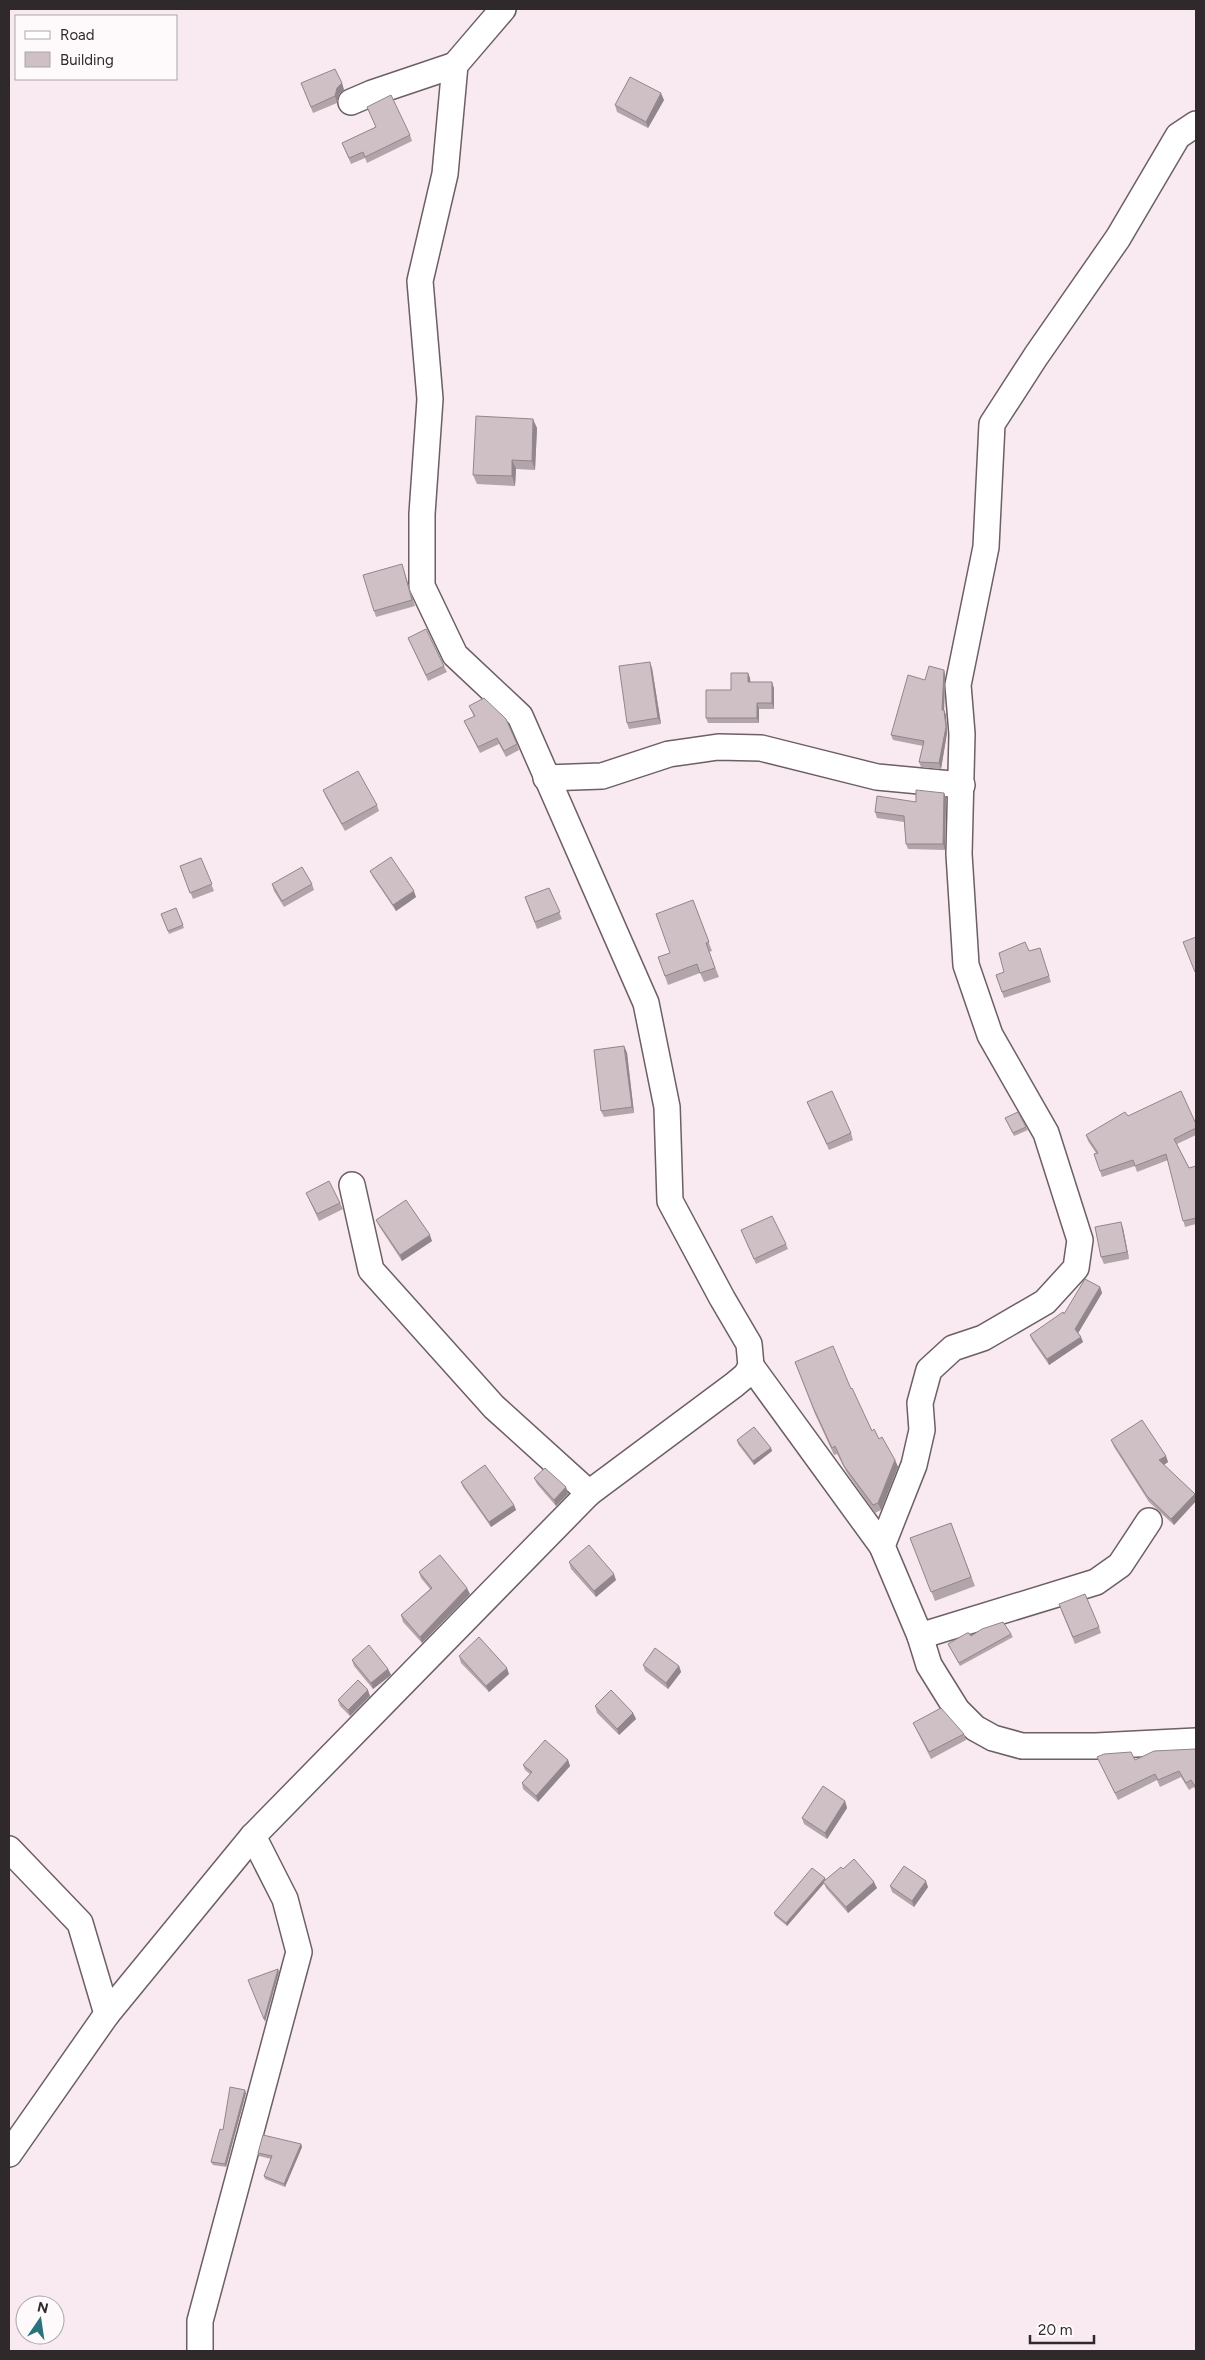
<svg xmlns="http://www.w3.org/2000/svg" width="1205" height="2360" viewBox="0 0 1205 2360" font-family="Figtree,sans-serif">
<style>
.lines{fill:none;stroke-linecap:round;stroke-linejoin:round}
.minor-casing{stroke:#6c5f65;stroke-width:28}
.minor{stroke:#fff;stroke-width:25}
.wall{fill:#b2a5aa}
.shaded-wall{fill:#91868b}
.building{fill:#cfc0c6;stroke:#91868b}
</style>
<rect width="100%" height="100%" fill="#f9e9f0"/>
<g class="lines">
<defs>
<g id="minor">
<polyline points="351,102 372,93 455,65"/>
<polyline points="546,778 602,776 669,754 718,747 761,748 877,777 962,785"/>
<polyline points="352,1185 371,1270 494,1407 589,1493"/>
<polyline points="751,1366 882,1546 920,1636 929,1665 957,1710 975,1728 993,1738 1022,1746 1096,1746 1196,1741"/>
<polyline points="882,1546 914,1465 922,1430 920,1403 929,1370 953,1348 983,1338 1045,1302 1076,1268 1080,1240 1046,1133 990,1035 966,965 959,854 962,734 958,685 986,547 992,424 1036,356 1118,238 1178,136 1196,124"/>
<polyline points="920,1636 1096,1582 1120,1565 1149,1521"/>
<polyline points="9,1849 80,1923 107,2014"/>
<polyline points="9,2154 107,2014 253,1836 589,1493 734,1385 746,1375 751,1366 749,1344 722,1298 670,1201 667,1107 646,1003 520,716 455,655 422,586 422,514 430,399 420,281 445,174 455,65 503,9"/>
<polyline points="200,2351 200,2321 299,1952 285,1899 253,1836"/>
</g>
</defs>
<use href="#minor" class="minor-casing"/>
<use href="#minor" class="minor"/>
</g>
<g class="wall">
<polygon points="301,83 342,83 344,90 339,94 337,103 313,113"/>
<polygon points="664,100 648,128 617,112 615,105"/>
<polygon points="367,107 410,135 412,141 367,163 365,158 351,164 342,143 376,127"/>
<polygon points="537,428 535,470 516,469 515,486 477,484 473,475"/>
<polygon points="404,570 415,606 376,617 374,611"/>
<polygon points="408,638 444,666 447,672 428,681"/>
<polygon points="652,668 661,724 629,729 627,723"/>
<polygon points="944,670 945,675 944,710 946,715 947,733 941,769 921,767 919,762 923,746 893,740 891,735 925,680"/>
<polygon points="748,673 750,678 750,682 774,688 774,709 759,709 759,723 708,723 706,718 731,690"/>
<polygon points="469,706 517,744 519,750 506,757 499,744 480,753 464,721 474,717"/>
<polygon points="323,790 377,805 379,811 345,831 326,797"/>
<polygon points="944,793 946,798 945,850 908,849 906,844 904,822 877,818 875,812 916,802"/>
<polygon points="201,858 214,891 193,899 180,866"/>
<polygon points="370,871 416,897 396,911 373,877"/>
<polygon points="272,884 312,884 314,890 284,907 274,891"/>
<polygon points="549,888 562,919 537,929 525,897"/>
<polygon points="693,900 712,951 709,952 719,977 704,982 700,973 668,985 658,957 670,953"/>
<polygon points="176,908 184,928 169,934 161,914"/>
<polygon points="1040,948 1051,982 1004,998 996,975 1004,972 1029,951"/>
<polygon points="624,1046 627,1053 634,1113 604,1117 601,1111"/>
<polygon points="807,1102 851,1133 853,1140 829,1150"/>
<polygon points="1128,1116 1196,1124 1196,1135 1177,1144 1189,1168 1196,1166 1196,1224 1185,1227 1168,1160 1137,1172 1135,1166 1102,1177 1094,1154 1096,1153 1088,1141 1086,1135"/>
<polygon points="1005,1118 1026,1127 1028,1130 1014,1136"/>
<polygon points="306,1193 340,1203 343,1209 319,1221"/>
<polygon points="376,1220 432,1241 402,1261 379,1226"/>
<polygon points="1123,1228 1129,1259 1104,1264 1101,1257"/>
<polygon points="741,1230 786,1244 788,1249 756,1264"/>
<polygon points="1100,1287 1102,1293 1078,1333 1083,1342 1049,1365 1032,1340 1030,1335 1064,1314"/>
<polygon points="795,1362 851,1389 872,1431 895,1460 898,1467 881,1510 875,1513 847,1473 837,1454 834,1455 815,1414"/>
<polygon points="737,1440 771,1448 772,1451 754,1465 738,1444"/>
<polygon points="1111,1440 1166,1456 1168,1462 1164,1465 1195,1494 1196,1498 1196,1501 1174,1525 1149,1502 1114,1447"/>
<polygon points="534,1478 566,1487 568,1494 556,1506 537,1484"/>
<polygon points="461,1482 514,1505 516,1510 491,1527 463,1487"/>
<polygon points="951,1523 975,1586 935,1601 910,1538"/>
<polygon points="569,1562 616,1580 596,1597 571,1569"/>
<polygon points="419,1572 470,1594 422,1643 403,1622 401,1615 430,1589 421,1578"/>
<polygon points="1061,1610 1099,1627 1101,1633 1075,1644"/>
<polygon points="1011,1634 1013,1637 960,1666 948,1644 971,1636"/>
<polygon points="459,1656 509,1674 489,1692 461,1663"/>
<polygon points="352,1660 388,1669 391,1675 373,1689 354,1666"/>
<polygon points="643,1665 679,1666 681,1672 668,1689 645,1671"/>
<polygon points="370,1696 350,1716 340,1706 338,1700"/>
<polygon points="595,1706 633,1713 636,1719 619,1735 597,1713"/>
<polygon points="913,1723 964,1734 966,1740 931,1759"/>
<polygon points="1196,1751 1196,1791 1194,1787 1189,1790 1181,1777 1160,1787 1157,1780 1118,1800 1097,1757 1135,1760"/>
<polygon points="568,1760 570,1766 538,1802 523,1789 522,1783 530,1774 525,1770 523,1765"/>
<polygon points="845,1801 847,1808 827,1839 804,1824 802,1818"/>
<polygon points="843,1869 877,1888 848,1913 826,1888 824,1883 787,1926 775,1916 774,1913"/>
<polygon points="890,1886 928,1887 914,1907 892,1892"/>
<polygon points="246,2093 226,2167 213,2165 211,2162"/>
<polygon points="301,2144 302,2147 285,2187 265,2179 264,2176 271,2159 259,2156 258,2153"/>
</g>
<g class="shaded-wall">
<polygon points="342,83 344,90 339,94 337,103 335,96 337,88"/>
<polygon points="661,93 664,100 648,128 646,122"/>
<polygon points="533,419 537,428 535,470 532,461"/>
<polygon points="512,460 516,469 515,486 512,476"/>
<polygon points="650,662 652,668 661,724 658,718"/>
<polygon points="944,670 945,675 944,715 942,710"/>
<polygon points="748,673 750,678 751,687 748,682"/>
<polygon points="772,682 774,688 774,709 772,703"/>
<polygon points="757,703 759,709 759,723 757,718"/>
<polygon points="944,710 946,715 947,733 941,769 939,763"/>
<polygon points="944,793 946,798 945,850 943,844"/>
<polygon points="414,891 416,897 396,911 393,905"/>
<polygon points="624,1046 627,1053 634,1113 632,1107"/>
<polygon points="1121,1222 1123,1228 1129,1259 1127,1252"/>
<polygon points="430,1235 432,1241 402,1261 400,1255"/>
<polygon points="1100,1287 1102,1293 1077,1335 1075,1329"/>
<polygon points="1081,1337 1083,1342 1049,1365 1047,1359"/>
<polygon points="771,1448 772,1451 754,1465 753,1461"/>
<polygon points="1166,1456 1168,1462 1161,1467 1159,1460"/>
<polygon points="895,1460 898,1467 881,1510 878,1503"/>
<polygon points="566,1487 568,1494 556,1506 554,1500"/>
<polygon points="1195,1494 1196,1498 1196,1501 1174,1525 1171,1519"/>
<polygon points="514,1505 516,1510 491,1527 489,1522"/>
<polygon points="614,1574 616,1580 596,1597 594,1591"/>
<polygon points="467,1588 470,1594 422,1643 420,1637"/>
<polygon points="679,1666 681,1672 668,1689 666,1683"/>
<polygon points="507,1668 509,1674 489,1692 486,1686"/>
<polygon points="388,1669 391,1675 373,1689 371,1683"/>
<polygon points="368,1690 370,1696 350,1716 348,1710"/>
<polygon points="633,1713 636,1719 619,1735 617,1729"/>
<polygon points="568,1760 570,1766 538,1802 536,1796"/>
<polygon points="845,1801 847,1808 827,1839 825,1833"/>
<polygon points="825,1878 826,1881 787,1926 786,1923"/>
<polygon points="926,1881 928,1887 914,1907 912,1901"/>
<polygon points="874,1882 877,1888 848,1913 846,1907"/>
<polygon points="278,1969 279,1972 265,2022 264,2019"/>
<polygon points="245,2090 246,2093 226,2167 225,2164"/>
<polygon points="301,2144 302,2147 285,2187 284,2184"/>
</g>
<g class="building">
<polygon points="335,69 342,83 337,88 335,96 311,107 301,83"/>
<polygon points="630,77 661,93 646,122 615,105"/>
<polygon points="391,95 410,135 365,157 363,152 349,158 342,143 376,127 367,107"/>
<polygon points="476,416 533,419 532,461 512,460 512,476 473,475"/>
<polygon points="402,564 412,600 374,611 363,575"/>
<polygon points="426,629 444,666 426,675 408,638"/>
<polygon points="650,662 658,718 627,723 619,666"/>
<polygon points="929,666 944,670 942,710 944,710 946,727 939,763 919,762 924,741 891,735 908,675 925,680"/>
<polygon points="731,673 748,673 748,682 772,682 772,703 757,703 757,718 706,718 706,690 731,690"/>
<polygon points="484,698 506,719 517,744 504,751 497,738 478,747 464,721 475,716 469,706"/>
<polygon points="358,771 377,805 342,824 323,790"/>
<polygon points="916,790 944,793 943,844 906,844 904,816 875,812 877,796 916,802"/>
<polygon points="391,857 414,891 393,905 370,871"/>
<polygon points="201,858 212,884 190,893 180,866"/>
<polygon points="302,867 312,884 282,901 272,884"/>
<polygon points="549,888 560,912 535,922 525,897"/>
<polygon points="693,900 709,942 706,943 715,968 700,973 697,964 665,976 658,957 670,953 656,914"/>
<polygon points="176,908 183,925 168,931 161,914"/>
<polygon points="1196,937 1196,971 1195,972 1183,942"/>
<polygon points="1025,942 1029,951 1040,948 1049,976 1002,992 996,975 1004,972 999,953"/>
<polygon points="624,1046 632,1107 601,1111 594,1050"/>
<polygon points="832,1091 851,1133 827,1144 807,1102"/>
<polygon points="1181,1091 1196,1124 1196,1128 1174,1139 1189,1168 1196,1166 1196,1218 1183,1221 1166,1154 1135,1166 1133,1160 1100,1171 1094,1154 1098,1153 1086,1135 1125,1112 1128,1116"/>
<polygon points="1018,1112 1026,1127 1013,1133 1005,1118"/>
<polygon points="329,1181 340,1203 317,1214 306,1193"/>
<polygon points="406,1200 430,1235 400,1255 376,1220"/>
<polygon points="772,1216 786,1244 754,1259 741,1230"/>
<polygon points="1121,1222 1127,1252 1101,1257 1095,1227"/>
<polygon points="1085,1279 1100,1287 1075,1329 1081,1337 1047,1359 1030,1335 1063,1312 1064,1314"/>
<polygon points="833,1346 851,1389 852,1388 872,1431 874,1429 879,1439 882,1437 895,1460 878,1503 873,1505 844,1466 835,1446 832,1448 813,1407 795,1362"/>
<polygon points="1142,1420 1166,1456 1159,1460 1195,1494 1171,1519 1147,1496 1111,1440"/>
<polygon points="754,1427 771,1448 753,1461 737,1440"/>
<polygon points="485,1465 514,1505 489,1522 461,1482"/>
<polygon points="545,1468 566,1487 554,1500 534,1478"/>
<polygon points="951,1523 971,1577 931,1592 910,1538"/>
<polygon points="589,1545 614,1574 594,1591 569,1562"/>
<polygon points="440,1555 467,1588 420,1637 401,1615 432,1588 419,1572"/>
<polygon points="1085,1594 1099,1627 1073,1637 1059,1604"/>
<polygon points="1003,1622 1011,1634 959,1663 948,1644 967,1633 969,1633 971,1636 982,1629"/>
<polygon points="479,1637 507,1668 486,1686 459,1656"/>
<polygon points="369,1645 388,1669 371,1683 352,1660"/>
<polygon points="655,1648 679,1666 666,1683 643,1665"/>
<polygon points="358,1680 368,1690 348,1710 338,1700"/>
<polygon points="611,1690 633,1713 617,1729 595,1706"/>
<polygon points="941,1708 964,1734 929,1752 913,1723"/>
<polygon points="545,1740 568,1760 536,1796 522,1783 532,1772 523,1765"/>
<polygon points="1195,1749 1196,1751 1196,1788 1191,1780 1186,1783 1179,1771 1158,1780 1155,1774 1115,1793 1097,1757 1104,1754 1131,1752 1135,1760 1154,1751"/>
<polygon points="823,1786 845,1801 825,1833 802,1818"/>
<polygon points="854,1859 874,1882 846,1907 823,1882 841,1867 843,1869"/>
<polygon points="904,1866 926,1881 912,1901 890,1886"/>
<polygon points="812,1868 825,1878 786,1923 774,1913"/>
<polygon points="278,1969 264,2019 248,1980"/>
<polygon points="230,2087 245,2090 225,2164 211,2162 220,2129 223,2130"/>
<polygon points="263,2135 301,2144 284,2184 264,2176 272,2156 258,2153"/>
</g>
<rect width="1205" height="2360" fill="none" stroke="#2f292b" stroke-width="20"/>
<rect x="15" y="15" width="162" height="65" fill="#fefafc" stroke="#aba6a8"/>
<rect x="25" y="31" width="25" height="8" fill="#ffffff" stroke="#aba6a8"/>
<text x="60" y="40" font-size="15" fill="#2f292b">Road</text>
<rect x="25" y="52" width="25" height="15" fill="#cfc0c6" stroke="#aba6a8"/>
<text x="60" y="65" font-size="15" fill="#2f292b">Building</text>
<g transform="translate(40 2320) rotate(13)"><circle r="24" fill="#fefafc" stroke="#aba6a8"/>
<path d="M0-4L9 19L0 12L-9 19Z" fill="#2a737c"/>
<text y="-8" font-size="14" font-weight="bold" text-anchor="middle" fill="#2f292b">N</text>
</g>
<path d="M1030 2335v8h64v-8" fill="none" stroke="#2f292b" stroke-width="2.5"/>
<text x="1038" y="2335" font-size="15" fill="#2f292b" stroke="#fefafc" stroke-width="4" paint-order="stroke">20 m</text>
</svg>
